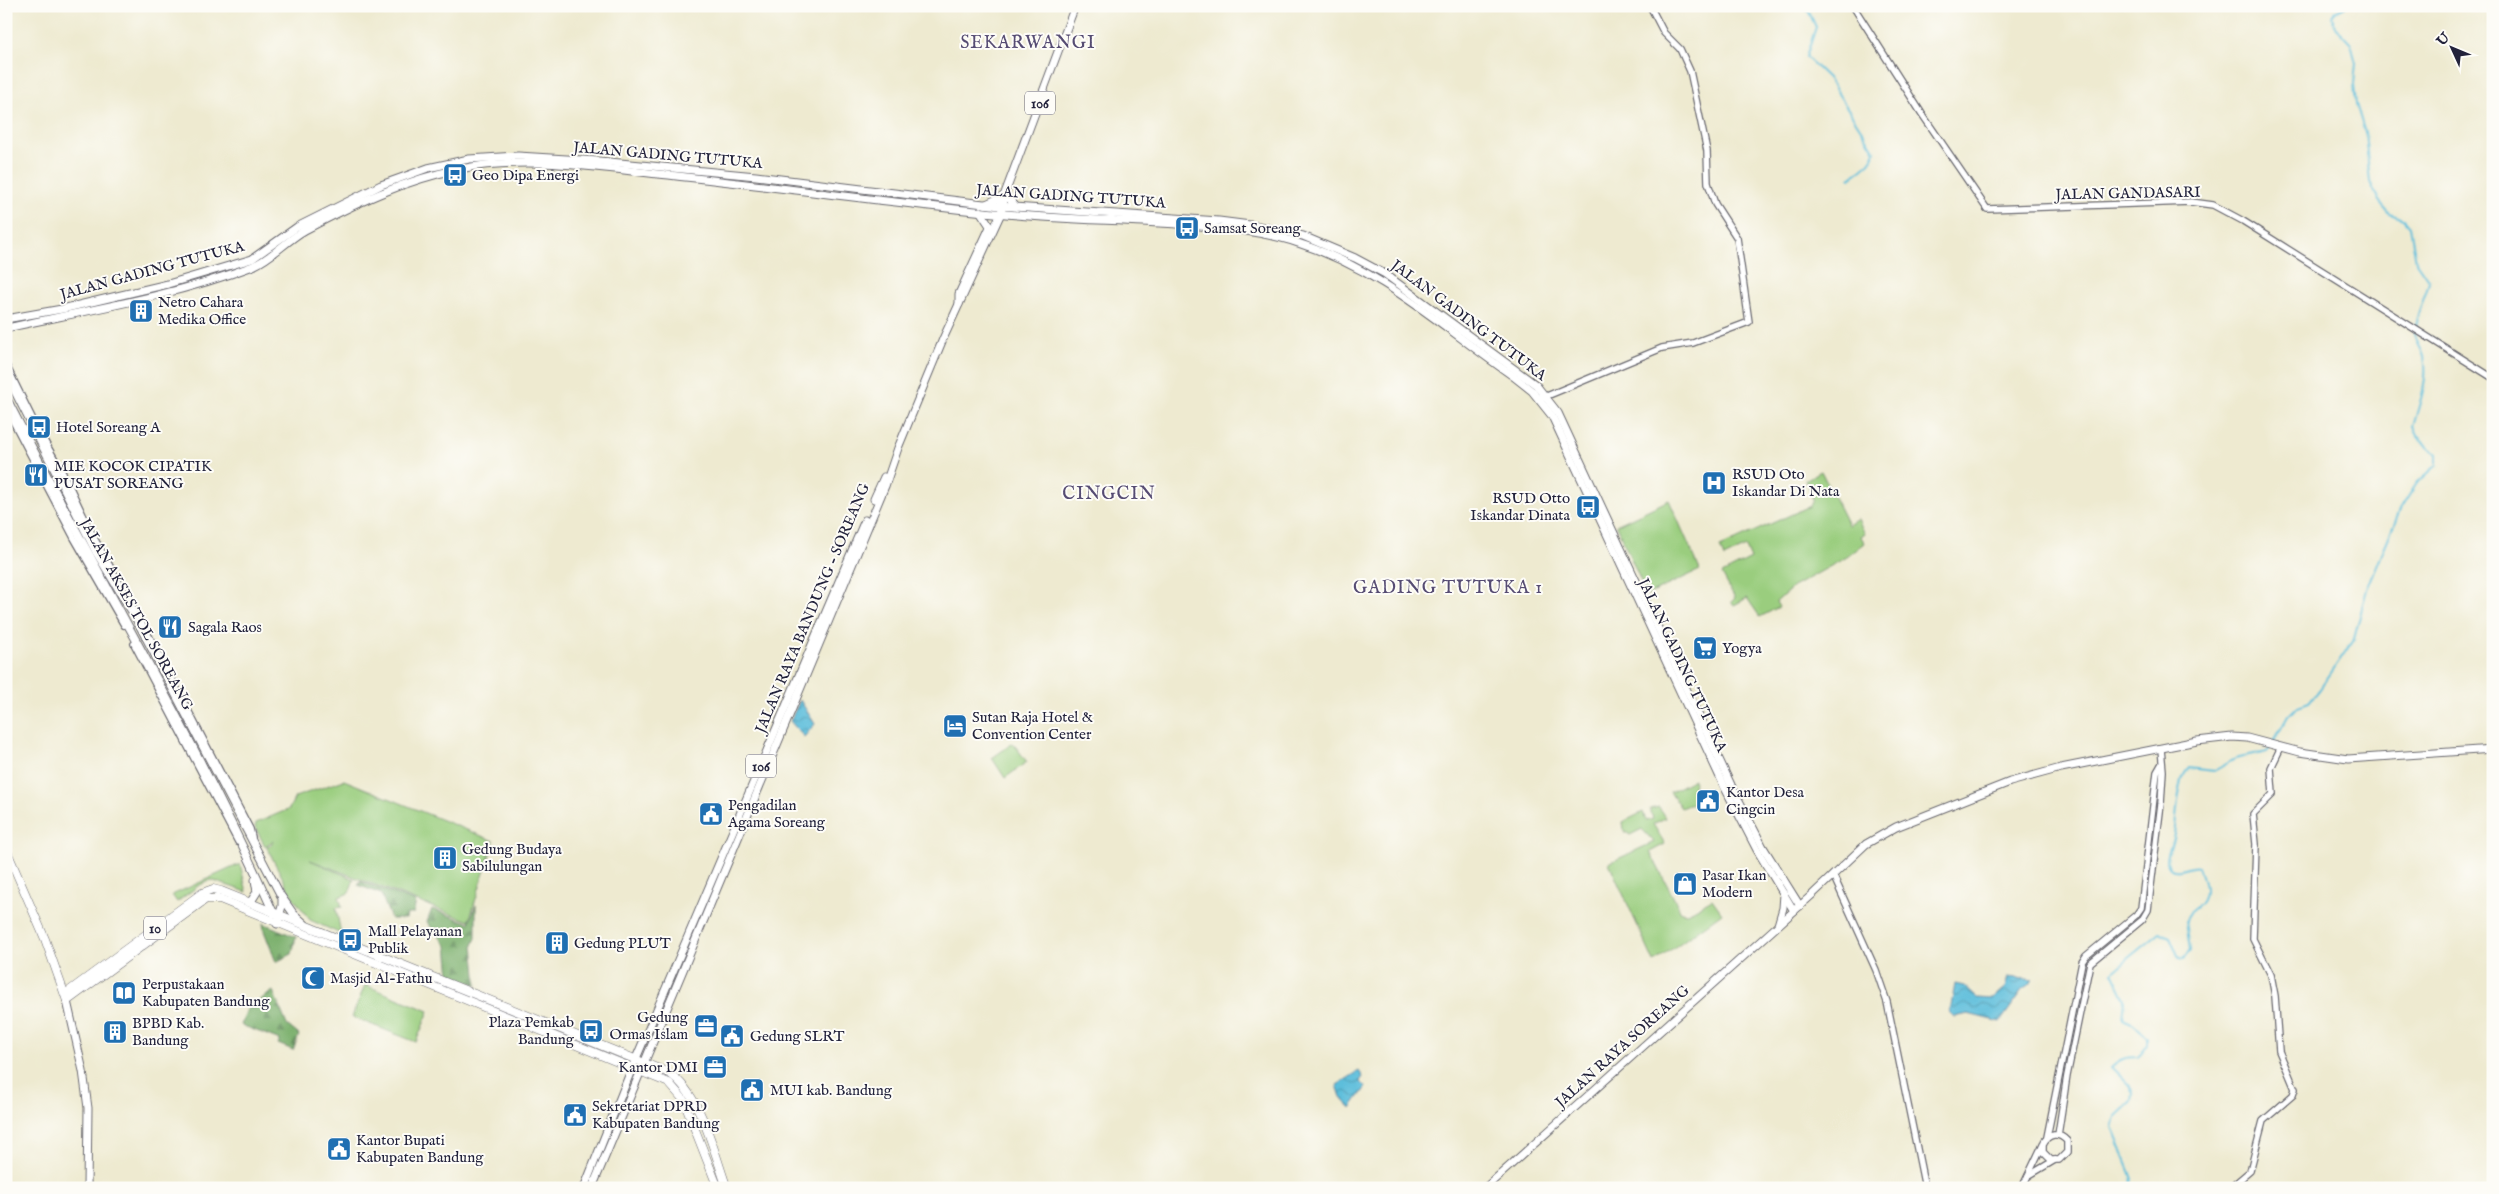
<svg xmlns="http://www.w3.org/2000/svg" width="2499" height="1194" viewBox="0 0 2499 1194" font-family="'IM FELL English',serif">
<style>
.green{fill:#9acd7e;stroke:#5e785c}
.forest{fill:url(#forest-firs);stroke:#4e6954}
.water{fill:url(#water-waves);stroke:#40708b}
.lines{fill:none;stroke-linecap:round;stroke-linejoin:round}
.stream{stroke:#5dbedb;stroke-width:2}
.minor-casing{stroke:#69686f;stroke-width:8}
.major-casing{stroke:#69686f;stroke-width:9}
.highway-casing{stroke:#69686f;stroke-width:9}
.minor{stroke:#fff;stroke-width:5.5}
.major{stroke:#fff;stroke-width:7}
.highway{stroke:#fff;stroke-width:8}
.labels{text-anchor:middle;stroke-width:4;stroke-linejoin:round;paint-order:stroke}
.shield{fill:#fdfcf7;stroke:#646373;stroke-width:1}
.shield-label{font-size:14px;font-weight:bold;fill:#22223b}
.street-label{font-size:15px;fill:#22223b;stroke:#fdfcf7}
.poi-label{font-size:15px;fill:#22223b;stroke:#fdfcf7;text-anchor:start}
.quarter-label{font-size:18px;letter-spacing:1px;fill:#564c73;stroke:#fdfcf7}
</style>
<defs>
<pattern id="forest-firs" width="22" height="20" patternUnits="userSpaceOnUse" patternTransform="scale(1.25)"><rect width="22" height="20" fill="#7bb06d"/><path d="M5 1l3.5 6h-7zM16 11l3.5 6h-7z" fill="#648f5b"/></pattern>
<pattern id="water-waves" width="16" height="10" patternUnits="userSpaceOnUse" patternTransform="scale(1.25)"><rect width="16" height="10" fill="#5dbedb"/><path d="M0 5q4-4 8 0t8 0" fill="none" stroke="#4c9ab3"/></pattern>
</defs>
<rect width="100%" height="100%" fill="#fdfcf7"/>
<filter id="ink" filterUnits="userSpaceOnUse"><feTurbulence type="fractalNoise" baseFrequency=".02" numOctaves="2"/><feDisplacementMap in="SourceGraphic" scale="10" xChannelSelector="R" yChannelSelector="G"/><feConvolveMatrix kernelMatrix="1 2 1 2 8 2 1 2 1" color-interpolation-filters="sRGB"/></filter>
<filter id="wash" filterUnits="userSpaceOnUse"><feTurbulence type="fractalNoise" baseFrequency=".0096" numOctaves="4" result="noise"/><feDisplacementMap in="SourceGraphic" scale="20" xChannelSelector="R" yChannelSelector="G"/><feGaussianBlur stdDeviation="1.12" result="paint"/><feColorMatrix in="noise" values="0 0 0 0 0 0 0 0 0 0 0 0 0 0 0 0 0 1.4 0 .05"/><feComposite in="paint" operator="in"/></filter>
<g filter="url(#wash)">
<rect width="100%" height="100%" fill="#eeead0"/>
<g class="green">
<path d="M1821 471 1848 525 1858 519 1865 534 1861 537 1865 543 1847 557 1793 587 1776 602 1779 607 1760 617 1747 598 1734 605 1731 602 1735 598 1722 574 1751 559 1746 547 1724 558 1720 547 1810 506C1816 497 1810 489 1805 480Z"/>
<polygon points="1669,500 1700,570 1647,595 1616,525"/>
<polygon points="1013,743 1027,762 1005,778 992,758"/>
<polygon points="1694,779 1693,791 1697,801 1681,808 1670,792"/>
<polygon points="344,780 494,841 469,921 310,860 354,879 349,893 339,897 342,907 336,908 341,934 310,920 292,896 266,846 271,845 273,841 265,846 255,827 256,823 289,809 295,797"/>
<polygon points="1659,807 1665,818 1653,824 1665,844 1650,852 1681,912 1687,913 1712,899 1722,913 1654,962 1609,863 1654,842 1642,829 1630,835 1624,831 1623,822 1643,812 1646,821 1653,819 1650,809"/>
<polygon points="240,864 247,892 211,880 198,886 177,902 172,895"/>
<polygon points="365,985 429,1011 416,1042 352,1017"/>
</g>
<g class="forest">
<polygon points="360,881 416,902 413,914 407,914 406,919 391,919 381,894 358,885"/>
<polygon points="476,905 476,938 473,945 477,985 450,975 447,946 427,922 432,909 469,923"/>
<polygon points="263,923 296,937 292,954 276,962 264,931"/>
<polygon points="273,991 287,1025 299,1035 293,1050 278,1044 280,1040 241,1025 247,1009"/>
</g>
<g class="water">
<polygon points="800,700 815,724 804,737 790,721"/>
<polygon points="2008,977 2033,980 2023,990 2000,1022 1968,1014 1955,1017 1950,1012 1955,984 1964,986 1977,998 1993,999 2005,988"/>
<polygon points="1359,1071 1363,1077 1360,1081 1366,1087 1351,1108 1341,1097 1337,1085"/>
</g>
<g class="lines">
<g class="stream">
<path d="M1806 6 1816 27 1806 57 1828 78 1875 151C1872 163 1860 171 1850 178"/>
<path d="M2345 6 2335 11 2332 16 2335 27 2351 44 2356 63 2354 84 2356 104 2365 133 2370 182 2379 201 2390 214 2404 219 2410 226 2416 262 2429 281C2426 296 2416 314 2415 327"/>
<path d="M2273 743 2288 716 2298 706 2309 702 2320 689 2354 639 2367 589 2401 508 2417 483 2437 465V454L2417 436 2413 427C2419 404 2429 381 2424 357 2422 348 2414 341 2415 331"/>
<path d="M2131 1188 2132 1176 2112 1127 2116 1117 2132 1102 2133 1093 2129 1085 2111 1067C2119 1059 2126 1057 2138 1057L2147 1045V1037L2134 1024 2123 1019 2125 999 2112 972 2160 933 2170 937 2179 958 2183 959 2190 951 2186 920C2188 913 2191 912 2196 908 2211 897 2204 881 2199 867 2190 864 2177 875 2170 868 2163 861 2171 847 2173 839 2177 821 2176 803 2181 785 2182 778 2184 773 2189 768L2214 771 2235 759 2267 752 2271 747"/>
</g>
</g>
</g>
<g filter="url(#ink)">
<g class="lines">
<defs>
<g id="minor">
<polyline points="1853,6 1922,114 1987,209 2191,202 2213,205 2243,221 2493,378"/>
<polyline points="6,365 37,428 65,477 93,536 154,645 250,829 252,837"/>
<polyline points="1542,398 1662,348 1693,343 1749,322 1737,238 1715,204 1708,183 1707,151 1690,71 1680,49 1664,33 1650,6"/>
<polyline points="6,408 74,538 124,625"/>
<polyline points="134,644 238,842"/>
<polyline points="1833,875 1876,970 1887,1002 1925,1188"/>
<polyline points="2058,1135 2067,1076 2090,963 2142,920 2148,910 2161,804 2163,771 2161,749"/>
<polyline points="2047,1137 2082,962 2086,956 2136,915 2141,908 2157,772 2161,765"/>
<polyline points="2028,1176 2055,1160"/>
<path d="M2022 1188 2043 1144C2048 1133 2059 1132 2067 1141V1152L2059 1160H2051L2043 1152V1144"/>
<polyline points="2230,1188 2250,1171 2263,1121 2293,1095 2295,1089 2279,1051 2275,996 2271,975 2253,939 2256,844 2253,814 2273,794 2271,768 2281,747"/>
</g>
<g id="major">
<polyline points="986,204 1006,195 1016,207"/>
<polyline points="1001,204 1075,6"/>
<polyline points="980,211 990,226"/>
<polyline points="959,304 959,294 990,227"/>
<polyline points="6,319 62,309 168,284 252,259 297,227 381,185 428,168 469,159 518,156 599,161 756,176 1000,206 1219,221 1258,226 1303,236 1355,258 1385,274 1536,385 1558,413 1731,785 1763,847 1800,906"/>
<path d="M6 328C89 310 174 296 253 266 272 258 287 240 305 230 354 204 406 179 460 169 525 156 593 167 658 174 774 186 890 203 1006 214 1067 220 1128 220 1189 225 1225 228 1263 231 1298 243 1383 270 1442 327 1513 376L1532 391 1552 416 1725 788 1757 850 1794 911"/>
<polyline points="6,374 96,552 134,615 281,896 293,913 305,924"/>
<path d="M6 397C94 570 195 736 274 914"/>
<polyline points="874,499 884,477"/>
<polyline points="250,903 257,892 255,880"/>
<polyline points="277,924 282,906 282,898"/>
<polyline points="1778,925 1783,908 1784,894"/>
<polyline points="67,1001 83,1071 88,1108 87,1188"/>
<polyline points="584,1188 632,1068 865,520"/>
<polyline points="592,1188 885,486 898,448 943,339 1001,213 1004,200"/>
<polyline points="1485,1188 1813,894 1866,844 1896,827 2010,782 2061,768 2197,741 2232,737 2247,738 2300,752 2348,759 2493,749"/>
</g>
<g id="highway">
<polyline points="6,849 45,939 67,1001 206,899 220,899 669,1083 683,1099 718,1188"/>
<path d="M65 994 202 893 213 889 221 891 669 1073C701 1094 714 1152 727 1188"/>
</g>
</defs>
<use href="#minor" class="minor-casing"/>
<use href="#major" class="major-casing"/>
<use href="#highway" class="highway-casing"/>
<use href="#minor" class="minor"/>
<use href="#major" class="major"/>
<use href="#highway" class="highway"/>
</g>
</g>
<defs>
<symbol id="bus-square" viewBox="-11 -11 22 22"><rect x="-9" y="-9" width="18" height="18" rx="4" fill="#1f6fb2" stroke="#fdfcf7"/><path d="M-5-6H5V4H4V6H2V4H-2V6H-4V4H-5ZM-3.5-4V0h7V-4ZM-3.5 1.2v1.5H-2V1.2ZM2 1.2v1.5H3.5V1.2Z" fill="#fff"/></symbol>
<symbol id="building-square" viewBox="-11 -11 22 22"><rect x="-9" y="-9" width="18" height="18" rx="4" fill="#1f6fb2" stroke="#fdfcf7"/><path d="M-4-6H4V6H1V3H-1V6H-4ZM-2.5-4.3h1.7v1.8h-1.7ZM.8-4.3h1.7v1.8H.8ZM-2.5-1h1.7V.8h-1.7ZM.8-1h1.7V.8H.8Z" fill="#fff"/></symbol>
<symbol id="restaurant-square" viewBox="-11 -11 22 22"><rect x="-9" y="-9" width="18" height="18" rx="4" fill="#1f6fb2" stroke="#fdfcf7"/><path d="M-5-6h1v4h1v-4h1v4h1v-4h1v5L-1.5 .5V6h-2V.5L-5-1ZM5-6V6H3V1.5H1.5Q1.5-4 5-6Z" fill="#fff"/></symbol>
<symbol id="hospital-square" viewBox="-11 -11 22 22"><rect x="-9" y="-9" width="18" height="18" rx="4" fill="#1f6fb2" stroke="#fdfcf7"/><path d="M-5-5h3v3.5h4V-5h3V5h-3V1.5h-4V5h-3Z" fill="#fff"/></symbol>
<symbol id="supermarket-square" viewBox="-11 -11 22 22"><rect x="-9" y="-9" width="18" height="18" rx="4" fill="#1f6fb2" stroke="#fdfcf7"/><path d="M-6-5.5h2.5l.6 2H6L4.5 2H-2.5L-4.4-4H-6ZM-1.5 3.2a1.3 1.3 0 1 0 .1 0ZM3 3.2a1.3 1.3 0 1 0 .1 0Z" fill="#fff"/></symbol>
<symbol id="hotel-square" viewBox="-11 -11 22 22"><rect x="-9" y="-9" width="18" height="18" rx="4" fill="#1f6fb2" stroke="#fdfcf7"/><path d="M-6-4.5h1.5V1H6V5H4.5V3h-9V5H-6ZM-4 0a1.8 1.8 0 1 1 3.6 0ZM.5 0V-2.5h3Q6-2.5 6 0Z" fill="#fff"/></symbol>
<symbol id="civic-square" viewBox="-11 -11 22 22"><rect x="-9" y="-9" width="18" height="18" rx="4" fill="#1f6fb2" stroke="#fdfcf7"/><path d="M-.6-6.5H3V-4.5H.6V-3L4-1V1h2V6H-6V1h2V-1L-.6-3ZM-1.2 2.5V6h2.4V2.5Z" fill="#fff"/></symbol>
<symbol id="shop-square" viewBox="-11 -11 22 22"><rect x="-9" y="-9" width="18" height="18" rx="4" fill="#1f6fb2" stroke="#fdfcf7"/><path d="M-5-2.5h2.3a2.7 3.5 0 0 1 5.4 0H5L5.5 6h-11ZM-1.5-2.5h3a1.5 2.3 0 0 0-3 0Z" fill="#fff"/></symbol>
<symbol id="mosque-square" viewBox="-11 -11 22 22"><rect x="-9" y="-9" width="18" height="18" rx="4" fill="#1f6fb2" stroke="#fdfcf7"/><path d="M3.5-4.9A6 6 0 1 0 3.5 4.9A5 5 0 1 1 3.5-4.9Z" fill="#fff"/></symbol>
<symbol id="library-square" viewBox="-11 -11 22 22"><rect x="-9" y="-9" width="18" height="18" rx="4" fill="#1f6fb2" stroke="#fdfcf7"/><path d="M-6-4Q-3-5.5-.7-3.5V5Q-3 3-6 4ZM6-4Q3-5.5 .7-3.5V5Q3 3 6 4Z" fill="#fff"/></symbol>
<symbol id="office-square" viewBox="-11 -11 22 22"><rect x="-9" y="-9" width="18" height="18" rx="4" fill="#1f6fb2" stroke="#fdfcf7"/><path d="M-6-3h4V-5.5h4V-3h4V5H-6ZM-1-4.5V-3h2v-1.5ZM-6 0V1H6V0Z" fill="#fff"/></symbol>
</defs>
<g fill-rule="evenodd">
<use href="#bus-square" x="441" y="161" width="28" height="28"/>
<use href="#bus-square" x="1173" y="214" width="28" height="28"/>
<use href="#building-square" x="127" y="297" width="28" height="28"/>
<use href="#bus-square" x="25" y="413" width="28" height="28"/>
<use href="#restaurant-square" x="22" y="461" width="28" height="28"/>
<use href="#hospital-square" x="1700" y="469" width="28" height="28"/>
<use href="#bus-square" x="1574" y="493" width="28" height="28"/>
<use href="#restaurant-square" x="156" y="613" width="28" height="28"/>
<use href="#supermarket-square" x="1691" y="634" width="28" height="28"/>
<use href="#hotel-square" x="941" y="712" width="28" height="28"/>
<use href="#civic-square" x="1694" y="787" width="28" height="28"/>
<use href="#civic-square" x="697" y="800" width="28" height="28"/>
<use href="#building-square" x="431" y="844" width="28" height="28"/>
<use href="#shop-square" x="1671" y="870" width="28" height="28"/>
<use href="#bus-square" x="336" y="926" width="28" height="28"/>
<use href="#building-square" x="543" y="929" width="28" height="28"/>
<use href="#mosque-square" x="299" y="964" width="28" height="28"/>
<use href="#library-square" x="110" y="979" width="28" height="28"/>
<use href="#office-square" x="692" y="1012" width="28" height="28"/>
<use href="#bus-square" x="577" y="1017" width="28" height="28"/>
<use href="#building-square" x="101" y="1018" width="28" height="28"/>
<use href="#civic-square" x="718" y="1022" width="28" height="28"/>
<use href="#office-square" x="701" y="1053" width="28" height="28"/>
<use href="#civic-square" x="738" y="1076" width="28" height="28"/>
<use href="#civic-square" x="561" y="1101" width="28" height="28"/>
<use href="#civic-square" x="325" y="1135" width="28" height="28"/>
</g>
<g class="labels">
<g class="shield">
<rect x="1025" y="91.5" width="30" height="23" rx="4"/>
<rect x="746" y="754.5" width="30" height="23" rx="4"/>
<rect x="144" y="916.5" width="22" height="23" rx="4"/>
</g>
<g class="shield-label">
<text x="1040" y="108">106</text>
<text x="761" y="771">106</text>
<text x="155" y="933">10</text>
</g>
<g class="street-label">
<text transform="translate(668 155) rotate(5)" y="5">JALAN GADING TUTUKA</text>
<text transform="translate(2128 193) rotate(-1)" y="5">JALAN GANDASARI</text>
<text transform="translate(1071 196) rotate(4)" y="5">JALAN GADING TUTUKA</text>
<text transform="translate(152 270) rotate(-15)" y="5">JALAN GADING TUTUKA</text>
<text transform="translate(1469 320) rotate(37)" y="5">JALAN GADING TUTUKA</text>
<text transform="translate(812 608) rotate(-67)" y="5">JALAN RAYA BANDUNG - SOREANG</text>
<text transform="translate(137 614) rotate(61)" y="5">JALAN AKSES TOL SOREANG</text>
<text transform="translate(1683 665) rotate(65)" y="5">JALAN GADING TUTUKA</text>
<text transform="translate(1622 1046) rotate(-42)" y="5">JALAN RAYA SOREANG</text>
</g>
<g class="poi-label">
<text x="472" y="180">Geo Dipa Energi</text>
<text x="1204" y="233">Samsat Soreang</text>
<text x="158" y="307">Netro Cahara<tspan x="158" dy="17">Medika Office</tspan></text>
<text x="56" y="432">Hotel Soreang A</text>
<text x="54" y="471">MIE KOCOK CIPATIK<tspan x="54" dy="17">PUSAT SOREANG</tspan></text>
<text x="1732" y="479">RSUD Oto<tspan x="1732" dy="17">Iskandar Di Nata</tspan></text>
<text x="1570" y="503" text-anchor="end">RSUD Otto<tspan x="1570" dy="17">Iskandar Dinata</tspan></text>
<text x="188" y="632">Sagala Raos</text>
<text x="1722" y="653">Yogya</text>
<text x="972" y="722">Sutan Raja Hotel &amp;<tspan x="972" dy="17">Convention Center</tspan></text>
<text x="1726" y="797">Kantor Desa<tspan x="1726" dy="17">Cingcin</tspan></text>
<text x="728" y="810">Pengadilan<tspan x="728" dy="17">Agama Soreang</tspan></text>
<text x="462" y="854">Gedung Budaya<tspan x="462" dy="17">Sabilulungan</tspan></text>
<text x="1702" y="880">Pasar Ikan<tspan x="1702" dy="17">Modern</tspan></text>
<text x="368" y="936">Mall Pelayanan<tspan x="368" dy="17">Publik</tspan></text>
<text x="574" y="948">Gedung PLUT</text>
<text x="330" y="983">Masjid Al-Fathu</text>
<text x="142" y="989">Perpustakaan<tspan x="142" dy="17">Kabupaten Bandung</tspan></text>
<text x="688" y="1022" text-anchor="end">Gedung<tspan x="688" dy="17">Ormas Islam</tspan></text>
<text x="574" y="1027" text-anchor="end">Plaza Pemkab<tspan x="574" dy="17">Bandung</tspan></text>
<text x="132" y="1028">BPBD Kab.<tspan x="132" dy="17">Bandung</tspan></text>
<text x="750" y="1041">Gedung SLRT</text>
<text x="698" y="1072" text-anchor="end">Kantor DMI</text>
<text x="770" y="1095">MUI kab. Bandung</text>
<text x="592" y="1111">Sekretariat DPRD<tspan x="592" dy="17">Kabupaten Bandung</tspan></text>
<text x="356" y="1145">Kantor Bupati<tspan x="356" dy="17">Kabupaten Bandung</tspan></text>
</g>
<g class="quarter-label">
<text x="1028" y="48">SEKARWANGI</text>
<text x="1109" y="499">CINGCIN</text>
<text x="1448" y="593">GADING TUTUKA 1</text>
</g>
</g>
<rect width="2499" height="1194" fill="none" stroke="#fdfcf7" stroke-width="25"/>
<g transform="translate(2452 48) rotate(314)" stroke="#fdfcf7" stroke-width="4" paint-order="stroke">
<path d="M0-4L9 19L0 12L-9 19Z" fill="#22223b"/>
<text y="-8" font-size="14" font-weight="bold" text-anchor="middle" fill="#22223b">U</text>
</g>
</svg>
